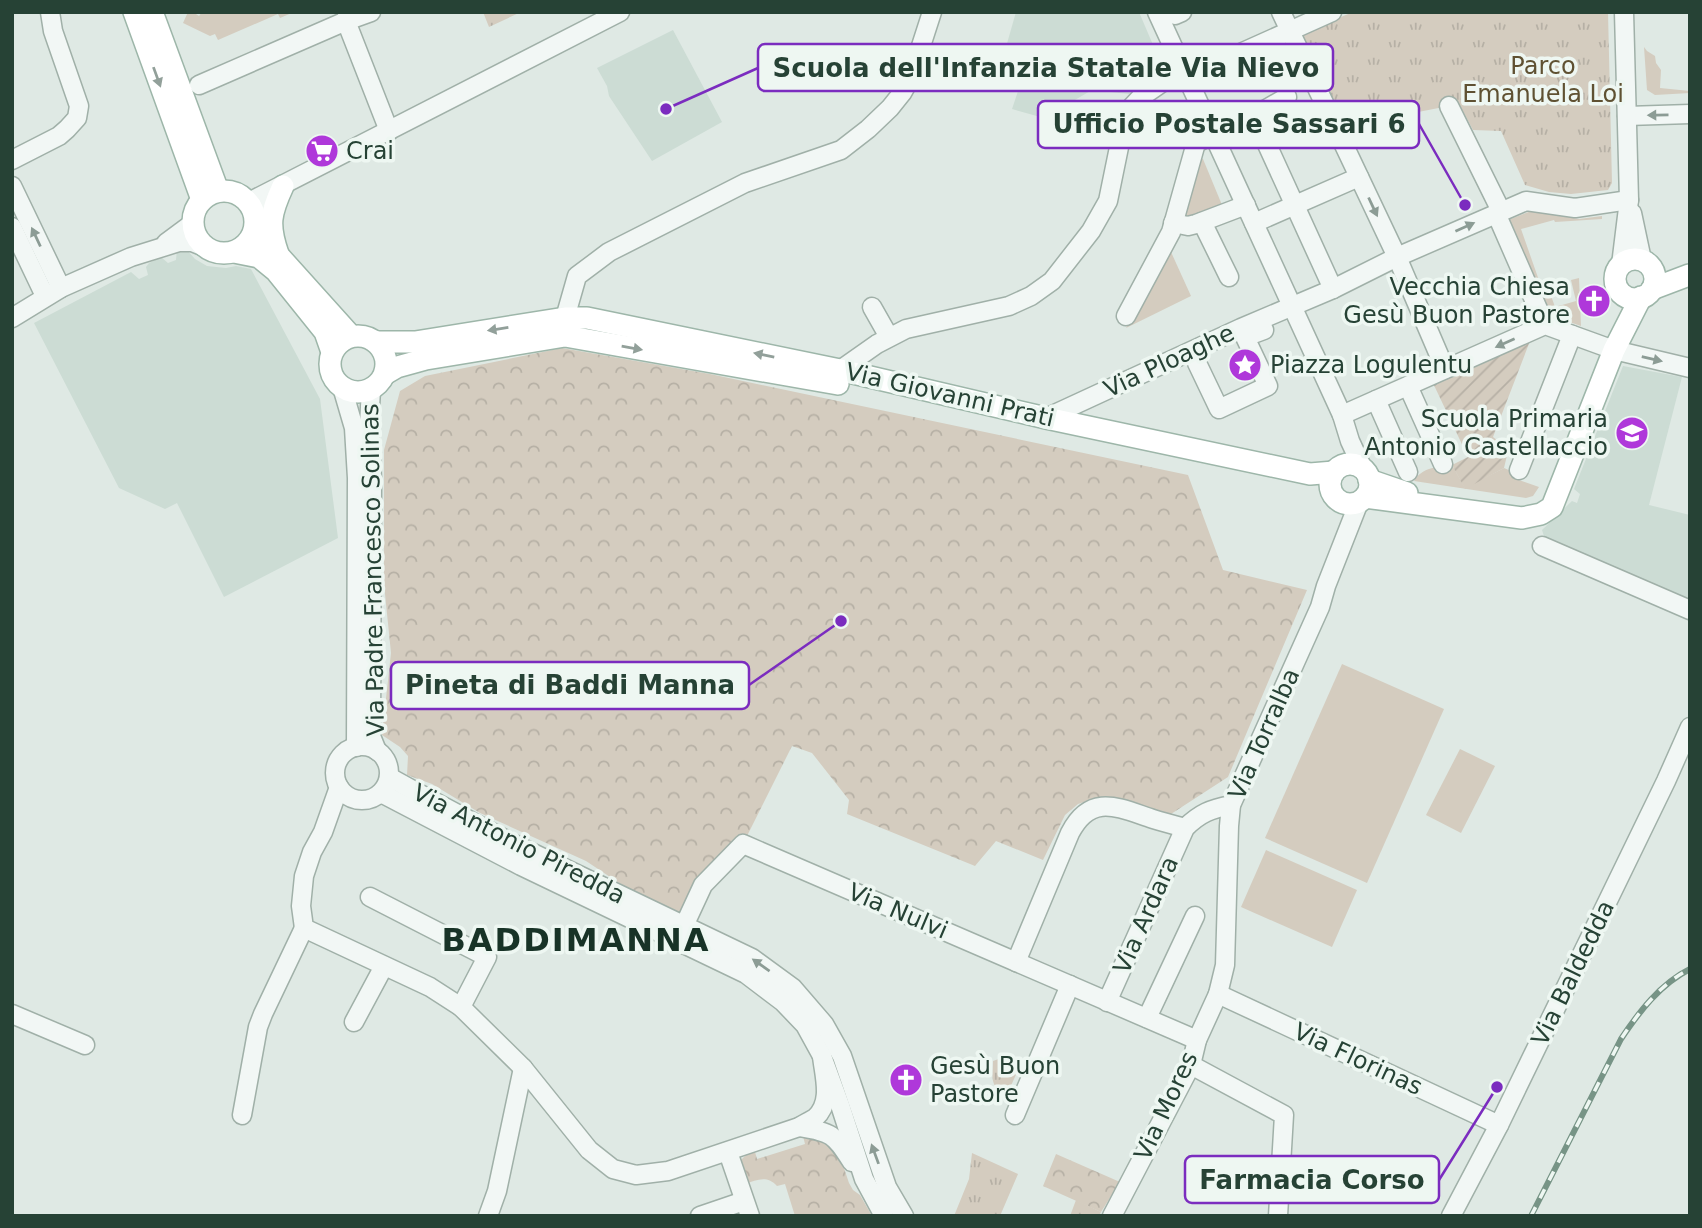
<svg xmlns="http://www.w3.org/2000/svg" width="1702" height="1228" viewBox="0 0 1702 1228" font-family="'DejaVu Sans',sans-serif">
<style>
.built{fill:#ccdcd4}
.grass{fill:#d4ccbf}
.forest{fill:url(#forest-crowns)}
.park{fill:url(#park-tufts)}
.garden{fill:url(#garden-furrows)}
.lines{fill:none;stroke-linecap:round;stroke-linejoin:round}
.minor-casing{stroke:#a0b0a8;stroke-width:21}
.major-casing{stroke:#9db6a9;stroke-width:24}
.minor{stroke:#f2f7f5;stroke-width:18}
.major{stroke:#fff;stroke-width:21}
.rail-casing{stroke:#779486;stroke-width:6}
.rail{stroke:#eef7f2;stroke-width:3.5;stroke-dasharray:10;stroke-linecap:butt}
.oneway{fill:#92a09a}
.oneway2{fill:#8c9c95}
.labels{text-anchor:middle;stroke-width:7;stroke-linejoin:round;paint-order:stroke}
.park-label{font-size:24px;fill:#5f5132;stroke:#eef7f2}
.poi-label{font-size:24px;fill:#264235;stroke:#eef7f2;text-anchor:start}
.street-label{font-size:24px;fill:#264235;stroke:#eef7f2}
.district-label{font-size:32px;font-weight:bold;letter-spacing:2px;fill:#183327;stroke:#eef7f2}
.leader{fill:none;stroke:#7b2cbf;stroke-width:2.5}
.callout-dot{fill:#7b2cbf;stroke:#eef7f2;stroke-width:2.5}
.callout{fill:#eef7f2;stroke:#7b2cbf;stroke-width:2.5}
.callout-label{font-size:26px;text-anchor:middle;font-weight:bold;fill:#264235}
</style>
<defs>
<pattern id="forest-crowns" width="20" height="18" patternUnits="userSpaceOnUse" patternTransform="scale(1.75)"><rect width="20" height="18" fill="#d4ccbf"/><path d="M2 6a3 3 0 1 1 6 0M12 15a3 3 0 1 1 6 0" fill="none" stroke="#b6b0a5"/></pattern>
<pattern id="park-tufts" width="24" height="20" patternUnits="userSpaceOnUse" patternTransform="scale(1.75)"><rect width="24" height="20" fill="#d4ccbf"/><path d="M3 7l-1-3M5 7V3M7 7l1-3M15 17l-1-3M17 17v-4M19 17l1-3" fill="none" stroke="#b6b0a5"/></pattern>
<pattern id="garden-furrows" width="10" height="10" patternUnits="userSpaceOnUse" patternTransform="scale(1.75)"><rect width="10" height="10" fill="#d4ccbf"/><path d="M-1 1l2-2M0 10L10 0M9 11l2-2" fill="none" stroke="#b6b0a5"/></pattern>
</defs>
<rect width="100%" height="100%" fill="#dfe9e4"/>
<g class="built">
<polygon points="1016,12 1139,12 1162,66 1129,94 1092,90 1044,118 1012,109 1018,91 1002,61"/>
<polygon points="673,30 722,122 652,161 609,96 607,86 597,68"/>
<polygon points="177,249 186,249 195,259 207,266 226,268 236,266 251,269 320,399 338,538 224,597 177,503 165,509 119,488 34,323 131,272 139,279 148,275 146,267 149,263 161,257 168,263 176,260"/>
<polygon points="1623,366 1682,377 1649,505 1690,515 1690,602 1545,539 1542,530 1572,501 1577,503 1580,494 1574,489"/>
</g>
<g class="grass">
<polygon points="188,12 193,12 199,16 202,12 294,12 280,18 278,14 218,40 215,34 210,36 183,23"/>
<polygon points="1644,47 1647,51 1655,56 1656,63 1661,70 1660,88 1690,91 1690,93 1655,95 1647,90"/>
<polygon points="1200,158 1203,159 1222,205 1187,218 1184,216"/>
<polygon points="1531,211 1538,211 1579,219 1602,216 1602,219 1555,222 1554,220 1521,229 1542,289 1548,287 1555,307 1576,301 1571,280 1579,278 1581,326 1552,316 1508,220"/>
<polygon points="1171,252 1191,296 1126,328"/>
<path d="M1452 465 1465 488 1504 468 1518 474 1519 480 1539 487 1533 496 1526 498 1414 481C1422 467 1438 467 1452 465Z"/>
<polygon points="1342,664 1444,709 1367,883 1265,838"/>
<polygon points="1460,749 1495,766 1461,833 1426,815"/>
<polygon points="1266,850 1357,890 1332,947 1241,907"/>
</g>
<g class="forest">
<polygon points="562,348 710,374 1188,475 1223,570 1307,590 1228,777 1171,814 1154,811 1120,799 1096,798 1078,804 1065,815 1043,860 996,841 975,866 847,814 849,800 812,753 792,746 743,844 684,926 586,861 480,813 432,784 407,775 408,756 400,747 382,735 391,653 384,584 384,450 400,391 425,376"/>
<path d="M813 1134 838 1150 849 1183 853 1190 860 1195 872 1216H795L785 1184 777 1186C767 1175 757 1180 745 1184L739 1162 747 1154 755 1152 757 1159 805 1144 803 1136Z"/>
<polygon points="1056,1154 1120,1182 1101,1212 1043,1186"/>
</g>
<g class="park">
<polygon points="483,12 521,12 489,27"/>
<polygon points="1353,12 1608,12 1612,183 1608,190 1571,194 1549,192 1525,185 1501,131 1473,130 1459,104 1408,114 1359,106 1338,114 1300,34"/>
<path d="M1007 1056 1018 1061 1020 1066 1009 1090C988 1092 993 1075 993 1061Z"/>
<polygon points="972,1153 1018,1174 1000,1216 954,1216 969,1179"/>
<polygon points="1076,1200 1101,1212 1099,1216 1070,1216"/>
</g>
<polygon class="garden" points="1530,341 1493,437 1503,445 1509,447 1504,468 1465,489 1452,465 1468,457 1432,381"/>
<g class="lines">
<defs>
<g id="minor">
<polyline points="348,12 346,21 389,131"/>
<polyline points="1157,12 1342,415 1350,441 1363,469"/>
<polyline points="1281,12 1397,257 1445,369"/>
<polyline points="1175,15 1182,12"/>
<polyline points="1187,77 1332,12"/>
<polyline points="199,85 346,21 371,12"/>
<polyline points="1449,106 1501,211"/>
<polyline points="1254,116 1287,97"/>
<polyline points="1627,116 1690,114"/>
<polyline points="12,160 59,136 67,129 77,118 79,106 53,31 50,12"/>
<polyline points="12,186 61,288"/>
<polyline points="249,202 620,12"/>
<polyline points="1496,213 1545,325"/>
<polyline points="1632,213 1642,260"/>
<polyline points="255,217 276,193"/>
<polyline points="1202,222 1229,277"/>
<polyline points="1173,223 1188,226 1196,224 1246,205"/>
<polyline points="1254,223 1359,177"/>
<polyline points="12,227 45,296"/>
<polyline points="166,243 193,223"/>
<polyline points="1621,265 1629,200 1624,12"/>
<polyline points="872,307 889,337"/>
<polyline points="1126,316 1171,232 1196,143 1254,116 1333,289"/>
<polyline points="12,318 61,288 131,257 179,242 192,242 207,248"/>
<polyline points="565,329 565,318 577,276 609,252 745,183 841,150 868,129 890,108 902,93 911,77 932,12"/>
<polyline points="1197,363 1219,409 1268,386 1245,337 1264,330"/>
<polyline points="840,370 877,344 906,329 1009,306 1031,296 1052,281 1091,231 1108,201 1126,113 1141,97 1183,68"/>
<polyline points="1408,386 1443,464"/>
<polyline points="342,387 354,428 357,478 356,747"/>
<polyline points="371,389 369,426 372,479 371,736 377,751"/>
<polyline points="1376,400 1408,472"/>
<polyline points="1342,415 1545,325 1614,350 1690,368"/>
<polyline points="1046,418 1241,328 1333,289 1397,257 1526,201 1575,208 1629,200"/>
<polyline points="1519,470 1572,335"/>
<polyline points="1542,546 1690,610"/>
<circle cx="362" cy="773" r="27"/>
<polyline points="389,777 418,793 510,842 752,958 793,988 824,1024 842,1056 887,1187 904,1216"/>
<path d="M339 787 323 832 312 852 304 876 301 906 304 928 430 987 461 1007 523 1068 589 1150 613 1169 636 1175 668 1171 799 1127C804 1124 810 1121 815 1118 833 1102 824 1076 822 1056"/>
<polyline points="381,793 521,866 746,974 783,1002 805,1025 822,1056 840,1105 864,1179 884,1216"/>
<polyline points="370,897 487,957 461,1007"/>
<polyline points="684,926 703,885 743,844 1197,1040"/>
<path d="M1016 962 1070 833C1091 792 1119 808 1153 819 1163 822 1174 825 1185 828"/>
<polyline points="1218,994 1499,1125"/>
<path d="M1107 1002 1185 828C1200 813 1211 809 1231 805"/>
<polyline points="12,1014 85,1045"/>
<polyline points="1147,1018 1195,916"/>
<polyline points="354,1022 384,966"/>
<polyline points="1191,1065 1284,1115 1278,1216"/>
<polyline points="242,1115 258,1027 263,1014 304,928"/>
<polyline points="1015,1115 1070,985"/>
<path d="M799 1127C833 1133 833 1133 852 1162"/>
<polyline points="728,1152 750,1216"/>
<polyline points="488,1216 497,1191 523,1068"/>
<polyline points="700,1216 744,1201"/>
<polyline points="1112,1216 1191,1065 1197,1040 1218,994 1225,965 1229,826 1231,805 1320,607 1326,586 1359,502"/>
<polyline points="1451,1216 1499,1125 1666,781 1690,727"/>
</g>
<g id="major">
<polyline points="134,12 202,200"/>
<polyline points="152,12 218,191"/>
<circle cx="224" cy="222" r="31"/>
<polyline points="254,232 279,256 351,336"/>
<polyline points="234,252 259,257 276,271 325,332 332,352"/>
<path d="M278 254C268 225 270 214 283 186"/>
<circle cx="1635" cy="279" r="20"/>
<polyline points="1652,289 1689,275"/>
<circle cx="358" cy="364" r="28"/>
<polyline points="377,342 415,342 565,318 587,318 840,370 1046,418 1310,474 1334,472"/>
<polyline points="385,374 397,367 426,359 565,336 838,384"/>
<circle cx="1350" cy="484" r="20"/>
<polyline points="1369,480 1407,493"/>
<polyline points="1365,497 1522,518 1541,514 1552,507 1614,350 1641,297"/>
</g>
</defs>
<use href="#minor" class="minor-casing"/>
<use href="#major" class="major-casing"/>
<use href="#minor" class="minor"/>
<use href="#major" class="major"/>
<defs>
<path id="rail" d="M1531 1216 1621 1039C1639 1012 1660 984 1690 969"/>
</defs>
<use href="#rail" class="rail-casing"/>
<use href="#rail" class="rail"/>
</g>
<defs><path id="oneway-solid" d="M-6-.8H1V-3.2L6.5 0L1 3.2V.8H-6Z" transform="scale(1.75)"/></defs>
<g class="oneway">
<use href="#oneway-solid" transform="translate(157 77) rotate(70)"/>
<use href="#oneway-solid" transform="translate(498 329) rotate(171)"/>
<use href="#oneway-solid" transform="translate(632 348) rotate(10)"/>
<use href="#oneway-solid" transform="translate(764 355) rotate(-168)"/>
</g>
<g class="oneway2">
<use href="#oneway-solid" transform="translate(1658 115) rotate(179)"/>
<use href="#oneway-solid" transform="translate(1373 207) rotate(65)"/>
<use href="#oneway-solid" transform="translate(1465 227) rotate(-24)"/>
<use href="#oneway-solid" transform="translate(36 237) rotate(-115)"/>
<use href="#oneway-solid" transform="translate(1505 343) rotate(156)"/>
<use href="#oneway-solid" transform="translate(1652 359) rotate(13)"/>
<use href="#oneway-solid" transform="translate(761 965) rotate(-145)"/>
<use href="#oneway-solid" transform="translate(875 1154) rotate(-110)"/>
</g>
<defs>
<symbol id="supermarket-disc" viewBox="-11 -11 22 22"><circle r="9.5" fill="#af38da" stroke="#eef7f2"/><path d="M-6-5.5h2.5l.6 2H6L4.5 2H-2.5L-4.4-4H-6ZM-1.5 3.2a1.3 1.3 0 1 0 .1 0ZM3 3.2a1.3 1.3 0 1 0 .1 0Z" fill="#fff"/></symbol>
<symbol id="church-disc" viewBox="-11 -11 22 22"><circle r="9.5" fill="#af38da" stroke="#eef7f2"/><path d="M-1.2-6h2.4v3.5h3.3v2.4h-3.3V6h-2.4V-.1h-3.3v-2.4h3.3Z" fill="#fff"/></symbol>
<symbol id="sight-disc" viewBox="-11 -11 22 22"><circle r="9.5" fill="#af38da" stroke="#eef7f2"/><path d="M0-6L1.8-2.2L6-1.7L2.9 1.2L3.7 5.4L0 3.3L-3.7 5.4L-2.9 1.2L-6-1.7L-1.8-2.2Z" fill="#fff"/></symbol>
<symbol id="school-disc" viewBox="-11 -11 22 22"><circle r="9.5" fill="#af38da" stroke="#eef7f2"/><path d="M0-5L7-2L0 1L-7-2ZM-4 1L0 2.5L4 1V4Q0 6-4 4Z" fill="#fff"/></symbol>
</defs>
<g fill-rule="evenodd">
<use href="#supermarket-disc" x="303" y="132" width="38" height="38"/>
<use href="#church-disc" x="1575" y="282" width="38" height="38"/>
<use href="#sight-disc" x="1226" y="346" width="38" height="38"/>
<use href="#school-disc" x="1613" y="414" width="38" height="38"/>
<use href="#church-disc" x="887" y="1061" width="38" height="38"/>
</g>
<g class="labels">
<g class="park-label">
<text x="1543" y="74">Parco<tspan x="1543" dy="28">Emanuela Loi</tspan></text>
</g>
<g class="poi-label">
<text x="346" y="159">Crai</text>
<text x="1570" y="295" text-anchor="end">Vecchia Chiesa<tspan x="1570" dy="28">Gesù Buon Pastore</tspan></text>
<text x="1270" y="373">Piazza Logulentu</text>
<text x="1608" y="427" text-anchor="end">Scuola Primaria<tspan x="1608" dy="28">Antonio Castellaccio</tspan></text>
<text x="930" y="1074">Gesù Buon<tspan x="930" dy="28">Pastore</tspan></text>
</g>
<g class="street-label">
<text transform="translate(1169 361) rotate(-25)" y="8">Via Ploaghe</text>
<text transform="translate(950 395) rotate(13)" y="8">Via Giovanni Prati</text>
<text transform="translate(373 570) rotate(-91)" y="8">Via Padre Francesco Solinas</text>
<text transform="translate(1264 734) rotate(-66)" y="8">Via Torralba</text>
<text transform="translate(519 844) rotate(27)" y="8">Via Antonio Piredda</text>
<text transform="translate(898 911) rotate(23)" y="8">Via Nulvi</text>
<text transform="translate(1146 915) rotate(-66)" y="8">Via Ardara</text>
<text transform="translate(1573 973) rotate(-64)" y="8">Via Baldedda</text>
<text transform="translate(1358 1059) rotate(25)" y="8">Via Florinas</text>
<text transform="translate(1166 1106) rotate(-65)" y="8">Via Mores</text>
</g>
<g class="district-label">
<text x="576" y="951">BADDIMANNA</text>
</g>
</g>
<path class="leader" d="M666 109L758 68M1465 205L1419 124M841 621L749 685M1497 1087L1439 1180"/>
<g class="callout-dot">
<circle cx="666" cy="109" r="7"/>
<circle cx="1465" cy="205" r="7"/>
<circle cx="841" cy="621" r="7"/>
<circle cx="1497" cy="1087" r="7"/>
</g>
<g class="callout">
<rect x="758" y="44" width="575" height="47" rx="7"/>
<rect x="1038" y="101" width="381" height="47" rx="7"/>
<rect x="391" y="662" width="358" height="47" rx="7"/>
<rect x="1185" y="1156" width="254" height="47" rx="7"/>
</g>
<g class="callout-label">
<text x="1046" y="77">Scuola dell'Infanzia Statale Via Nievo</text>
<text x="1229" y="133">Ufficio Postale Sassari 6</text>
<text x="570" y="694">Pineta di Baddi Manna</text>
<text x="1312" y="1189">Farmacia Corso</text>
</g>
<rect width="1702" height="1228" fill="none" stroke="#264235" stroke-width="28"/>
</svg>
